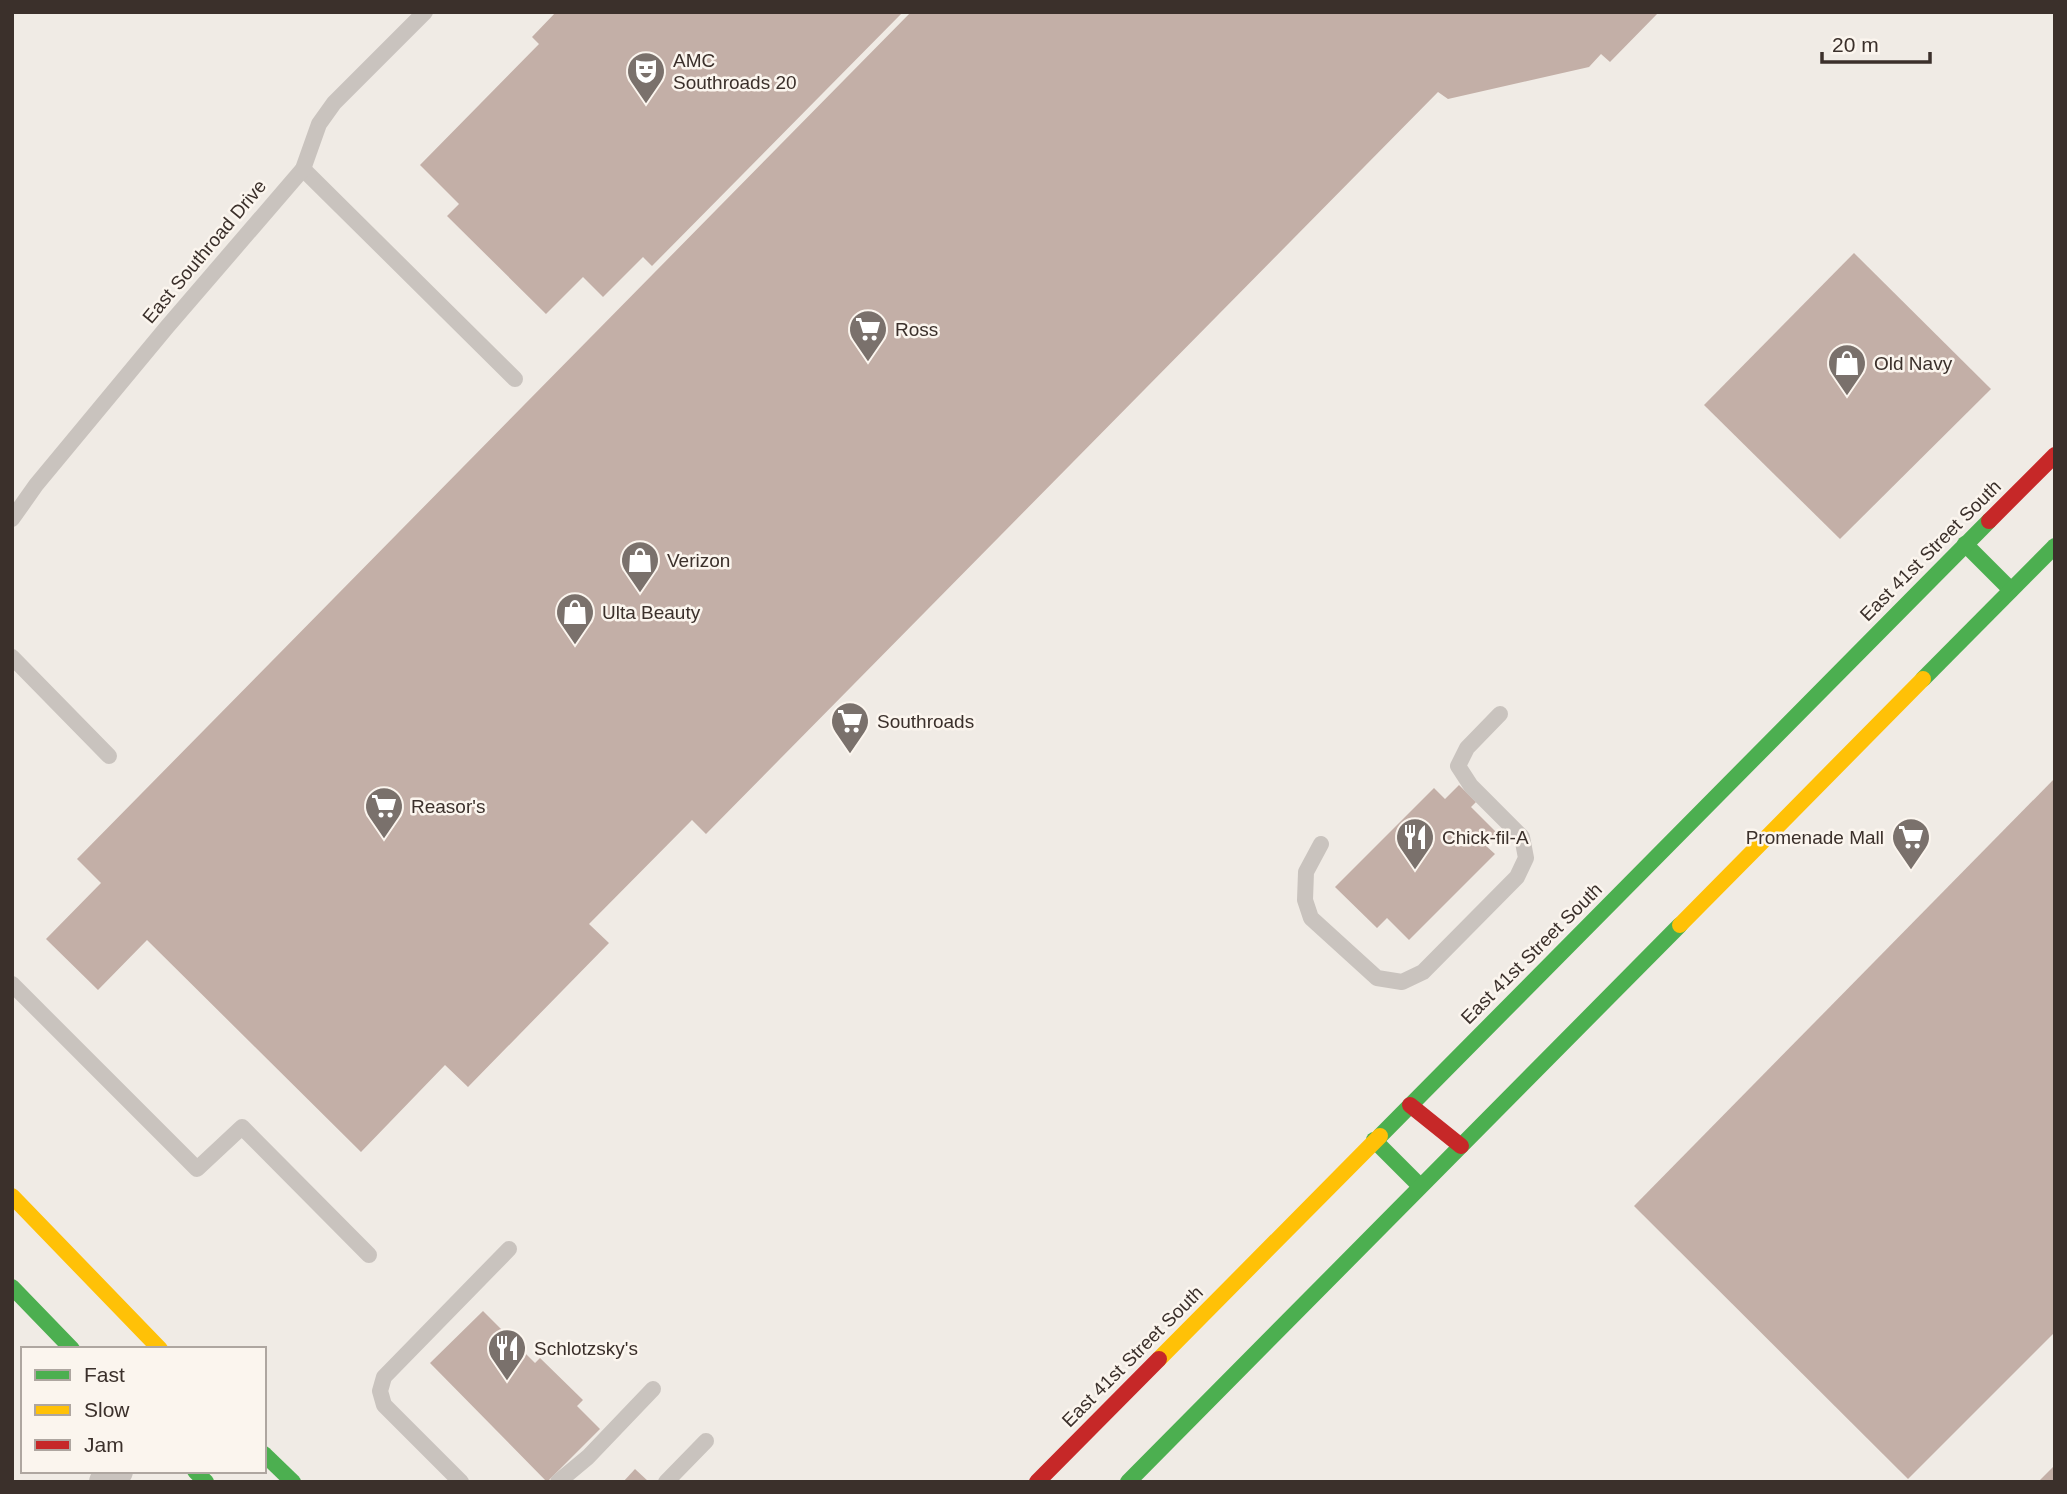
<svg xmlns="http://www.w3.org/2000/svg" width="2067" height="1494" viewBox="0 0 2067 1494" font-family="Helvetica,sans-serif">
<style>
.building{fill:#c3afa7}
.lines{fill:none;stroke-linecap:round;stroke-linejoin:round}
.lane{stroke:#c9c3be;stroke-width:16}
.street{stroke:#c9c3be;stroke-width:32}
.fast{stroke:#4caf50;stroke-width:16}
.slow{stroke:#ffc107;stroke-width:16}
.jam{stroke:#c62828;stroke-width:16}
.labels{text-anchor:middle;stroke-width:5;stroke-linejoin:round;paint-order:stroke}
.poi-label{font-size:19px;fill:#3b302b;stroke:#fbf5ee;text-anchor:start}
.street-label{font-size:19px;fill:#3b302b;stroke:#fbf5ee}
</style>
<rect width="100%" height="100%" fill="#f0ebe5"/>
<g class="building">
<polygon points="556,12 903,12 652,266 643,257 603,297 583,277 546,314 447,216 459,204 420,165 539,44 532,37"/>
<polygon points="911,12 1659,12 1610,62 1601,54 1589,67 1448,99 1438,92 706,834 692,820 589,924 609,943 468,1087 445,1065 361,1152 147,940 98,990 46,939 101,883 77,859"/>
<polygon points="1854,253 1991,389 1840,539 1704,405"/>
<polygon points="2055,778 2055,1332 1908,1479 1634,1206"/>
<polygon points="1459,785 1476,802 1471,807 1497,833 1485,845 1495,854 1409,940 1387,918 1377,928 1335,887 1434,788 1445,799"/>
<polygon points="483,1311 535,1363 540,1358 583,1400 577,1406 600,1429 547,1482 430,1363"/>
<polygon points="2055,1465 2055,1482 2038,1482"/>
<polygon points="635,1469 649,1482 623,1482"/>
</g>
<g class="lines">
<g class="lane">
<polyline points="303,169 515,379"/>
<polyline points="12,519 36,485 167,327 303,169 319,124 334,103 425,12"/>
<polyline points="12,657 109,756"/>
<polyline points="1321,844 1306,872 1305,900 1311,918 1377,978 1402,982 1423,972 1517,877 1526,858 1522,837 1471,786 1458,766 1467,748 1500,714"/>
<polyline points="12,984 197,1169 242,1127 369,1255"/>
<polyline points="461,1482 384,1405 380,1391 384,1377 509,1249"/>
<polyline points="558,1482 588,1457 653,1389"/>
<polyline points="666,1482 706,1441"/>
</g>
<polyline class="street" points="105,1482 117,1471"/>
<g class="fast">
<polyline points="1965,544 2011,590"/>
<polyline points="1923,679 2055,546"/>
<polyline points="1380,1136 1989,521"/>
<polyline points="1374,1140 1419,1185"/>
<polyline points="12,1287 72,1349"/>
<polyline points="264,1454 293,1482"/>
<polyline points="195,1471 206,1482"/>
<polyline points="1128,1482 1680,925"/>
</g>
<g class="slow">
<polyline points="1680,925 1923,679"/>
<polyline points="12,1196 160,1349"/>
<polyline points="1159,1359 1380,1136"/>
</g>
<g class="jam">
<polyline points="1989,521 2055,455"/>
<polyline points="1410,1105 1461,1146"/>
<polyline points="1037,1482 1159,1359"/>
</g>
</g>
<defs>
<symbol id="theatre-pin" viewBox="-11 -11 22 30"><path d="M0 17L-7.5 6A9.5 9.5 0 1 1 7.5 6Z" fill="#7a716c" stroke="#fbf5ee"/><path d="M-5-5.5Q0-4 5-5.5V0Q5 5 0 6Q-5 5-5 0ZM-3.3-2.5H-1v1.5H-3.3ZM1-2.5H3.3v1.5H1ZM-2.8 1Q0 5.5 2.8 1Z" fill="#fff"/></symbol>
<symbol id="supermarket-pin" viewBox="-11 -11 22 30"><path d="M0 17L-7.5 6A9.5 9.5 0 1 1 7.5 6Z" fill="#7a716c" stroke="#fbf5ee"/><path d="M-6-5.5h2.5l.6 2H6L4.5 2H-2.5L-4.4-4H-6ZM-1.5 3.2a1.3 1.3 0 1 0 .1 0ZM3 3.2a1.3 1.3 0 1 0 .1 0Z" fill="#fff"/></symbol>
<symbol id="shop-pin" viewBox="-11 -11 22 30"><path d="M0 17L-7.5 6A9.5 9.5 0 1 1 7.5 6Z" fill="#7a716c" stroke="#fbf5ee"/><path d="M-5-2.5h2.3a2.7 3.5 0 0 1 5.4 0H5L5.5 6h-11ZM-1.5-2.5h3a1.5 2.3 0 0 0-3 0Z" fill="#fff"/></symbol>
<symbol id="restaurant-pin" viewBox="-11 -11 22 30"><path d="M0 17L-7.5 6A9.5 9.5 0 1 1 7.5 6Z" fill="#7a716c" stroke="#fbf5ee"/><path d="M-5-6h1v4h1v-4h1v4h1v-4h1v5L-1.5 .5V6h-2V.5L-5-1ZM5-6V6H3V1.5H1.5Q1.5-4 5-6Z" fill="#fff"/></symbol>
</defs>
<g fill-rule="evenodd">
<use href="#theatre-pin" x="624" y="49" width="44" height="60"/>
<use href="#supermarket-pin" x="846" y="307" width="44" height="60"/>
<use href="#shop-pin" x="1825" y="341" width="44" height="60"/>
<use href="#shop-pin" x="618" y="538" width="44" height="60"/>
<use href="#shop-pin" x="553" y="590" width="44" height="60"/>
<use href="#supermarket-pin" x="828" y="699" width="44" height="60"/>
<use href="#supermarket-pin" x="362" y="784" width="44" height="60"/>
<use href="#restaurant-pin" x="1393" y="815" width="44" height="60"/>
<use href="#supermarket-pin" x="1889" y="815" width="44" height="60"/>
<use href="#restaurant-pin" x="485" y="1326" width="44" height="60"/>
</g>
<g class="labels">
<g class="poi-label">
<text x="673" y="67">AMC<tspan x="673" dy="22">Southroads 20</tspan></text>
<text x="895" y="336">Ross</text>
<text x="1874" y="370">Old Navy</text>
<text x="667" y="567">Verizon</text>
<text x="602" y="619">Ulta Beauty</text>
<text x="877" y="728">Southroads</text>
<text x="411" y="813">Reasor's</text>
<text x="1442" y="844">Chick-fil-A</text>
<text x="1884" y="844" text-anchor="end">Promenade Mall</text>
<text x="534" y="1355">Schlotzsky's</text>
</g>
<g class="street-label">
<text transform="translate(204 251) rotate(-50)" y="7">East Southroad Drive</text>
<text transform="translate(1930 550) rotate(-45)" y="7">East 41st Street South</text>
<text transform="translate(1531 953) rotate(-45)" y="7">East 41st Street South</text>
<text transform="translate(1132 1356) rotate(-45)" y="7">East 41st Street South</text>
</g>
</g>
<rect width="2067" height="1494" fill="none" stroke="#3b302b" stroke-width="28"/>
<rect x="21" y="1347" width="245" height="126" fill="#fbf5ee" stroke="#aea6a0" stroke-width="2"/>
<rect x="35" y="1370" width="35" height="10" fill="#4caf50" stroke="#aea6a0" stroke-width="2"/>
<text x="84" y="1382" font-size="21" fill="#3b302b">Fast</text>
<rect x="35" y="1405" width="35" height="10" fill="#ffc107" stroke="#aea6a0" stroke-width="2"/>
<text x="84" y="1417" font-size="21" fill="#3b302b">Slow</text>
<rect x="35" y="1440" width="35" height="10" fill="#c62828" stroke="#aea6a0" stroke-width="2"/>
<text x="84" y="1452" font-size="21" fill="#3b302b">Jam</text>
<path d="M1822 52v10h108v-10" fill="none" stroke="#3b302b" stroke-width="3.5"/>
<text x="1832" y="52" font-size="21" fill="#3b302b" stroke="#fbf5ee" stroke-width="5" paint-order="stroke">20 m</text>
</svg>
